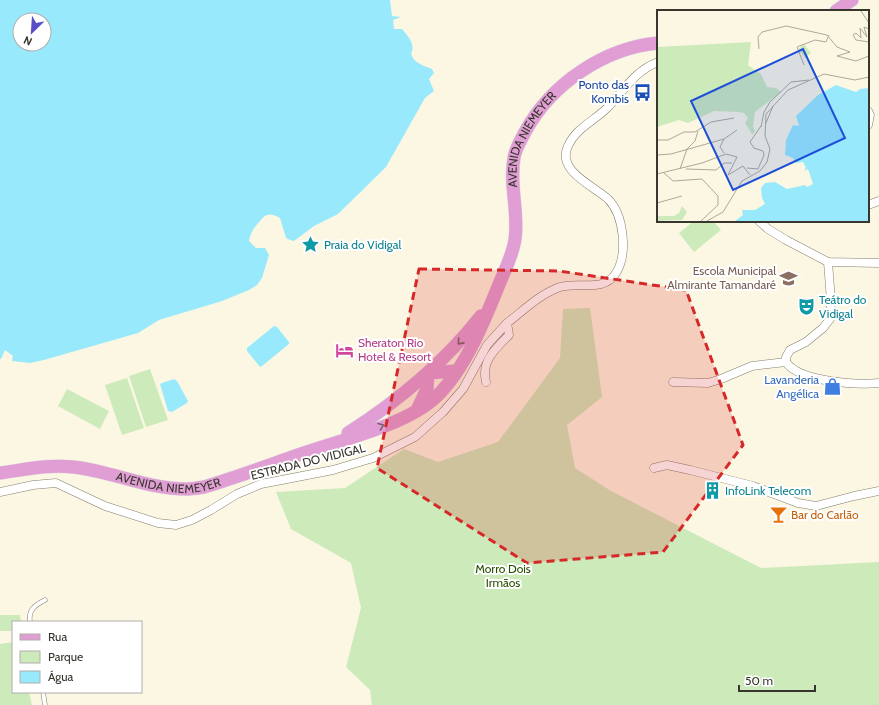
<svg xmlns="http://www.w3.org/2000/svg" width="879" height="705" viewBox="0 0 879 705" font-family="Cabin,sans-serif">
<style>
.green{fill:#cdeabb}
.water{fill:#99e9fc;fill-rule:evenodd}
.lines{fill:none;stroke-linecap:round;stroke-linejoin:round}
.lane-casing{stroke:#837f6d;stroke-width:5}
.street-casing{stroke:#837f6d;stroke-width:9}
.primary-casing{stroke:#e3e3e2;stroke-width:14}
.lane{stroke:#fff;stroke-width:4}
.street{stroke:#fff;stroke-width:8}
.primary{stroke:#e09ed4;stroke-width:13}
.oneway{stroke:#7b5f70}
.marked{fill:#d62828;fill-opacity:0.2;stroke:#d62828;stroke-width:3;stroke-dasharray:8 5;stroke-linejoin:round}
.labels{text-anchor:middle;stroke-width:4;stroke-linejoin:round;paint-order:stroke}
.transit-label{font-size:12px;fill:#164399;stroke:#fff;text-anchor:end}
.street-label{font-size:12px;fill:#37352d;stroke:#fff}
.culture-label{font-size:12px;fill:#0d838f;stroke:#fff;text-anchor:start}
.education-label{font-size:12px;fill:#785e54;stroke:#fff;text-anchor:end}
.hotel-label{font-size:12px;fill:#b23c85;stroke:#fff;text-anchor:start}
.shop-label{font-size:12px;fill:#366cbe;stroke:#fff;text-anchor:end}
.food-label{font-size:12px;fill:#c56008;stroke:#fff;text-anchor:start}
.park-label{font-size:12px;fill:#284c01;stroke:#fff}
.inset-road{fill:none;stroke:#ada99a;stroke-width:1}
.view{fill:#1d4ed8;fill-opacity:0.15;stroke:#1d4ed8;stroke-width:2}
.inset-edge{fill:none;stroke:#37352d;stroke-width:2}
</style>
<rect width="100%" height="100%" fill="#fcf7e3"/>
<g class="green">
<polygon points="694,221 713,221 721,230 694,252 679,233"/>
<polygon points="590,308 602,397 567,425 575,468 611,491 761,568 879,562 879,705 372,705 370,690 346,667 361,608 351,563 291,529 276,492 345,488 404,449 438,462 498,442 560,358 563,309"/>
<polygon points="150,369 168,420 146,427 129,376"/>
<polygon points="127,378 144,428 122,435 105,385"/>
<polygon points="67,389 109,411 100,429 58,406"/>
<polygon points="0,615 20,615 21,622 13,622 13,631 0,631"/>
<polygon points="13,642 13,692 29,692 32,705 0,705 0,644"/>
</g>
<g class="water">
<path d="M0 0H390L392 16 401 17 393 20 394 29H402C408 36 416 44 411 54 414 63 424 66 432 69L434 73 429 79 434 91 425 98 386 167 338 214 314 226 294 241 290 240 286 238 280 218C271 213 266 213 260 221 254 228 251 231 249 241L256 248H265L269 255 262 278 257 285 249 290 222 301 159 320 138 333 44 360 30 363 12 361 13 356 5 350 1 359H0ZM20 20H44V44H20Z"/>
<polygon points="274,326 277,327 289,342 289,344 262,366 260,367 247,351 247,348"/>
<polygon points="174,379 177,381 188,401 187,403 172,412 168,411 160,384 162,383"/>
</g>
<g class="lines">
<defs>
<g id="lane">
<path d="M30 622C28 610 35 605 45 600"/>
<polyline points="43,692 45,705"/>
</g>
<g id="street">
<polyline points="868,111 870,115 868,125"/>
<polyline points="868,205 879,201"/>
<polyline points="759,221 768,229 786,240 828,262 879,263"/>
<polyline points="786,362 786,357 790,350 806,342 823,328 830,319 831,301 828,262"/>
<path d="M786 362C799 382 857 385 879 383"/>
<path d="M486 382C481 361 495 349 509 335L507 323C524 310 540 294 560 287 578 281 604 293 616 273 628 254 624 215 608 199 594 186 556 171 568 146 576 128 594 121 607 108 625 90 633 72 658 62"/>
<polyline points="673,382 708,383 721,379 752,366 786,362"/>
<polyline points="654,468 667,465 690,470 753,486 798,503 816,506 854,496 879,491"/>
<polyline points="0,492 33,485 56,483 105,506 158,523 176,525 192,520 211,510 237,494 261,484 333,470 373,458 415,437 443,412 463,389 487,345 507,323"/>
</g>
<g id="primary">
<polyline points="836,11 852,0"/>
<polyline points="418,408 427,389 428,373 456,371"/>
<path d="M348 433C398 401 444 363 481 316"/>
<path id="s1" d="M0 473C24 470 48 464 73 467 111 471 147 489 186 489 192 489 198 488 204 487 237 477 269 465 301 454 341 440 407 425 437 396 466 368 485 319 500 282 506 268 513 254 515 239 519 212 509 185 514 158 515 149 521 140 525 132 551 84 604 48 658 43"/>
</g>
</defs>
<use href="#lane" class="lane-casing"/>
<use href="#street" class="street-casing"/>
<use href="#primary" class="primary-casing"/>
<use href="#lane" class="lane"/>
<use href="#street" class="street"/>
<use href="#primary" class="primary"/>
</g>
<defs><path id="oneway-chevron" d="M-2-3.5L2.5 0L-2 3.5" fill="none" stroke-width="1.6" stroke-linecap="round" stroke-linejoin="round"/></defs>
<g class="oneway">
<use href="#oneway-chevron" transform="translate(460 342) rotate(132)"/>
<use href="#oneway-chevron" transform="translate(381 426) rotate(-21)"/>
</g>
<path class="marked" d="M419 269 559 271 686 290 743 445 663 552 527 563 377 468Z"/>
<defs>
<symbol id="bus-bare" viewBox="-9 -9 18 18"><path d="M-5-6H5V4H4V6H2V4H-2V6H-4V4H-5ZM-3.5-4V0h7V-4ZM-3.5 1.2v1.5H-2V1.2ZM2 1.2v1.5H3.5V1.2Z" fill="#1a4fb4" stroke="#fff" stroke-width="2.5" paint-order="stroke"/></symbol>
<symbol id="sight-bare" viewBox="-9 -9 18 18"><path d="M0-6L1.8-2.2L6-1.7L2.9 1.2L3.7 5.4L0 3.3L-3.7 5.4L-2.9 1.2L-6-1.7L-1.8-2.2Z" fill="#0f9aa8" stroke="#fff" stroke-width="2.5" paint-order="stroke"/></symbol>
<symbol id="school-bare" viewBox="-9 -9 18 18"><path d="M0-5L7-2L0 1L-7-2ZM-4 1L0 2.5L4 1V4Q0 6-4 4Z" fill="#8d6e63" stroke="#fff" stroke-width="2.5" paint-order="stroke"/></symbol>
<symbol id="theatre-bare" viewBox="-9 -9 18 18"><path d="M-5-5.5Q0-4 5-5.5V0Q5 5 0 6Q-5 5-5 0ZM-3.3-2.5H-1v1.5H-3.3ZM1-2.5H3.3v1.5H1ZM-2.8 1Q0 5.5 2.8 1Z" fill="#0f9aa8" stroke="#fff" stroke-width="2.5" paint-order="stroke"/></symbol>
<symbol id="hotel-bare" viewBox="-9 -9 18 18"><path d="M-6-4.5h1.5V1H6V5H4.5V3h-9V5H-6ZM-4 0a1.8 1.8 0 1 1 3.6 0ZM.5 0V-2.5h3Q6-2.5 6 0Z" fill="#d1479c" stroke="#fff" stroke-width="2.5" paint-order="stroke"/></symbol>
<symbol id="shop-bare" viewBox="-9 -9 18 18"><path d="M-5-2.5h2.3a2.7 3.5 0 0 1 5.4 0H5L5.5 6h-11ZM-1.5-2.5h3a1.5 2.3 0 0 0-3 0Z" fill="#3f7fe0" stroke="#fff" stroke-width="2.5" paint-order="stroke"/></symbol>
<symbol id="building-bare" viewBox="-9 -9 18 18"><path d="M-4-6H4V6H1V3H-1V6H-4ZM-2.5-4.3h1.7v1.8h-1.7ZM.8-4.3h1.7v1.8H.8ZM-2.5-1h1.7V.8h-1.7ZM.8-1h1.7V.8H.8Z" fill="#0f9aa8" stroke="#fff" stroke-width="2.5" paint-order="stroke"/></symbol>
<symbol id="bar-bare" viewBox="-9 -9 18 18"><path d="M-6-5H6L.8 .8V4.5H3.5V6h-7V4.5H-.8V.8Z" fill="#e8710a" stroke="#fff" stroke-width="2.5" paint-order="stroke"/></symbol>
</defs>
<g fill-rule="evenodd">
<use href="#bus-bare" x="630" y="80" width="25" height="25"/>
<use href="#sight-bare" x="298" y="232" width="25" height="25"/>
<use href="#school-bare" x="776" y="266" width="25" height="25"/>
<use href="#theatre-bare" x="794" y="294" width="25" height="25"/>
<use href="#hotel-bare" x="332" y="338" width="25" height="25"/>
<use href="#shop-bare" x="820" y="374" width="25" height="25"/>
<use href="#building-bare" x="700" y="478" width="25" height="25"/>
<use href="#bar-bare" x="766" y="502" width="25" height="25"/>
</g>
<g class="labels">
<g class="transit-label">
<text x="629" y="89">Ponto das<tspan x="629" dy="14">Kombis</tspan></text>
</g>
<g class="street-label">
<text dy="4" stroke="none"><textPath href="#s1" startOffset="740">AVENIDA NIEMEYER</textPath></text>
<text transform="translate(308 462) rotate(-14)" y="4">ESTRADA DO VIDIGAL</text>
<text dy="4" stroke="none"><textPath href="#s1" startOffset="171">AVENIDA NIEMEYER</textPath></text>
</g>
<g class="culture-label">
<text x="324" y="249">Praia do Vidigal</text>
<text x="819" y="304">Teátro do<tspan x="819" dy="14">Vidigal</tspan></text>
<text x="725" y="495">InfoLink Telecom</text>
</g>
<g class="education-label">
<text x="776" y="275">Escola Municipal<tspan x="776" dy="14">Almirante Tamandaré</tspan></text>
</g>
<g class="hotel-label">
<text x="358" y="347">Sheraton Rio<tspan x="358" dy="14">Hotel &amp; Resort</tspan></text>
</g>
<g class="shop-label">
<text x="819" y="384">Lavanderia<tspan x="819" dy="14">Angélica</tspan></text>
</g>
<g class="food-label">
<text x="791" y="519">Bar do Carlão</text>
</g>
<g class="park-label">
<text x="503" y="573">Morro Dois<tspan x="503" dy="14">Irmãos</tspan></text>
</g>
</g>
<g transform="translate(657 10)">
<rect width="212" height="212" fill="#fcf7e3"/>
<path d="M94 32 91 55 104 64 110 77 119 78 124 82 98 102 96 116 98 122 95 124 88 113 91 108 87 103 81 102 57 101 31 113 22 110 0 117V37ZM147 34 154 43 148 48 141 39ZM25 196 30 202 25 210 0 211V206H17L22 203Z" fill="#cdeabb"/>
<path d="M179 75 199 82 203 79 212 78V211H78L86 205 85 200H98L108 194 105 188 104 178 108 173 118 172 130 179 148 175 150 177 156 174 151 159 147 161 149 158 146 152 139 153 136 148 128 145 129 130 136 115 142 116 139 106 161 85Z" fill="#99e9fc"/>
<path class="inset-road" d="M204 1 212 13M212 19 207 17 210 27 203 18 204 28 199 23 196 25 199 30 212 32M102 39 101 27 105 22 129 16 170 25 180 37 193 42M193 42 180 46 199 51 212 46M147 55 140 37 158 30 169 32 172 25M109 113 116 96M104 117 107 102 113 92 134 72 152 70M0 130H11L27 122H38L54 112 77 108M67 143 63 137 67 129 80 120M0 145 14 144 67 129M90 158 101 159 107 145 106 141 97 138 93 132 104 116M23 159 30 139 38 131 41 121M29 159 59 160 67 153H75M7 163 16 171 45 169 61 186V195L44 211M0 164 45 153 69 144 80 147 71 165 86 156 93 165M0 193 25 186M50 211 66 202 85 171 103 161 110 152 113 139 108 126 109 104 131 80 167 64 198 70 212 67"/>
<path class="view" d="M146 39 188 128 76 180 34 91Z"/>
<rect width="212" height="212" class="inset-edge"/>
</g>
<rect x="12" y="621" width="130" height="72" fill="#ffffff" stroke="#afaeab"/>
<rect x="20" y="634" width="20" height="6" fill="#e09ed4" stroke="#afaeab"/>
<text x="48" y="641" font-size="12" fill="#37352d">Rua</text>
<rect x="20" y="651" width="20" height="12" fill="#cdeabb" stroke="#afaeab"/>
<text x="48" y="661" font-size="12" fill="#37352d">Parque</text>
<rect x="20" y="671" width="20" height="12" fill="#99e9fc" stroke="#afaeab"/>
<text x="48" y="681" font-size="12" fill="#37352d">Água</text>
<g transform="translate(32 32) rotate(205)"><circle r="19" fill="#ffffff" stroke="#afaeab"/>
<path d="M0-3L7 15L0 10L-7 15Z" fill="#584ec5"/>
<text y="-6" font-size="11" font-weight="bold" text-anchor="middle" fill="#37352d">N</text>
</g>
<path d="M739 685v6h76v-6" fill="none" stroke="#37352d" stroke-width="2"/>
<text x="745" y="685" font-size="12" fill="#37352d" stroke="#ffffff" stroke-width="3" paint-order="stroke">50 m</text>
</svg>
